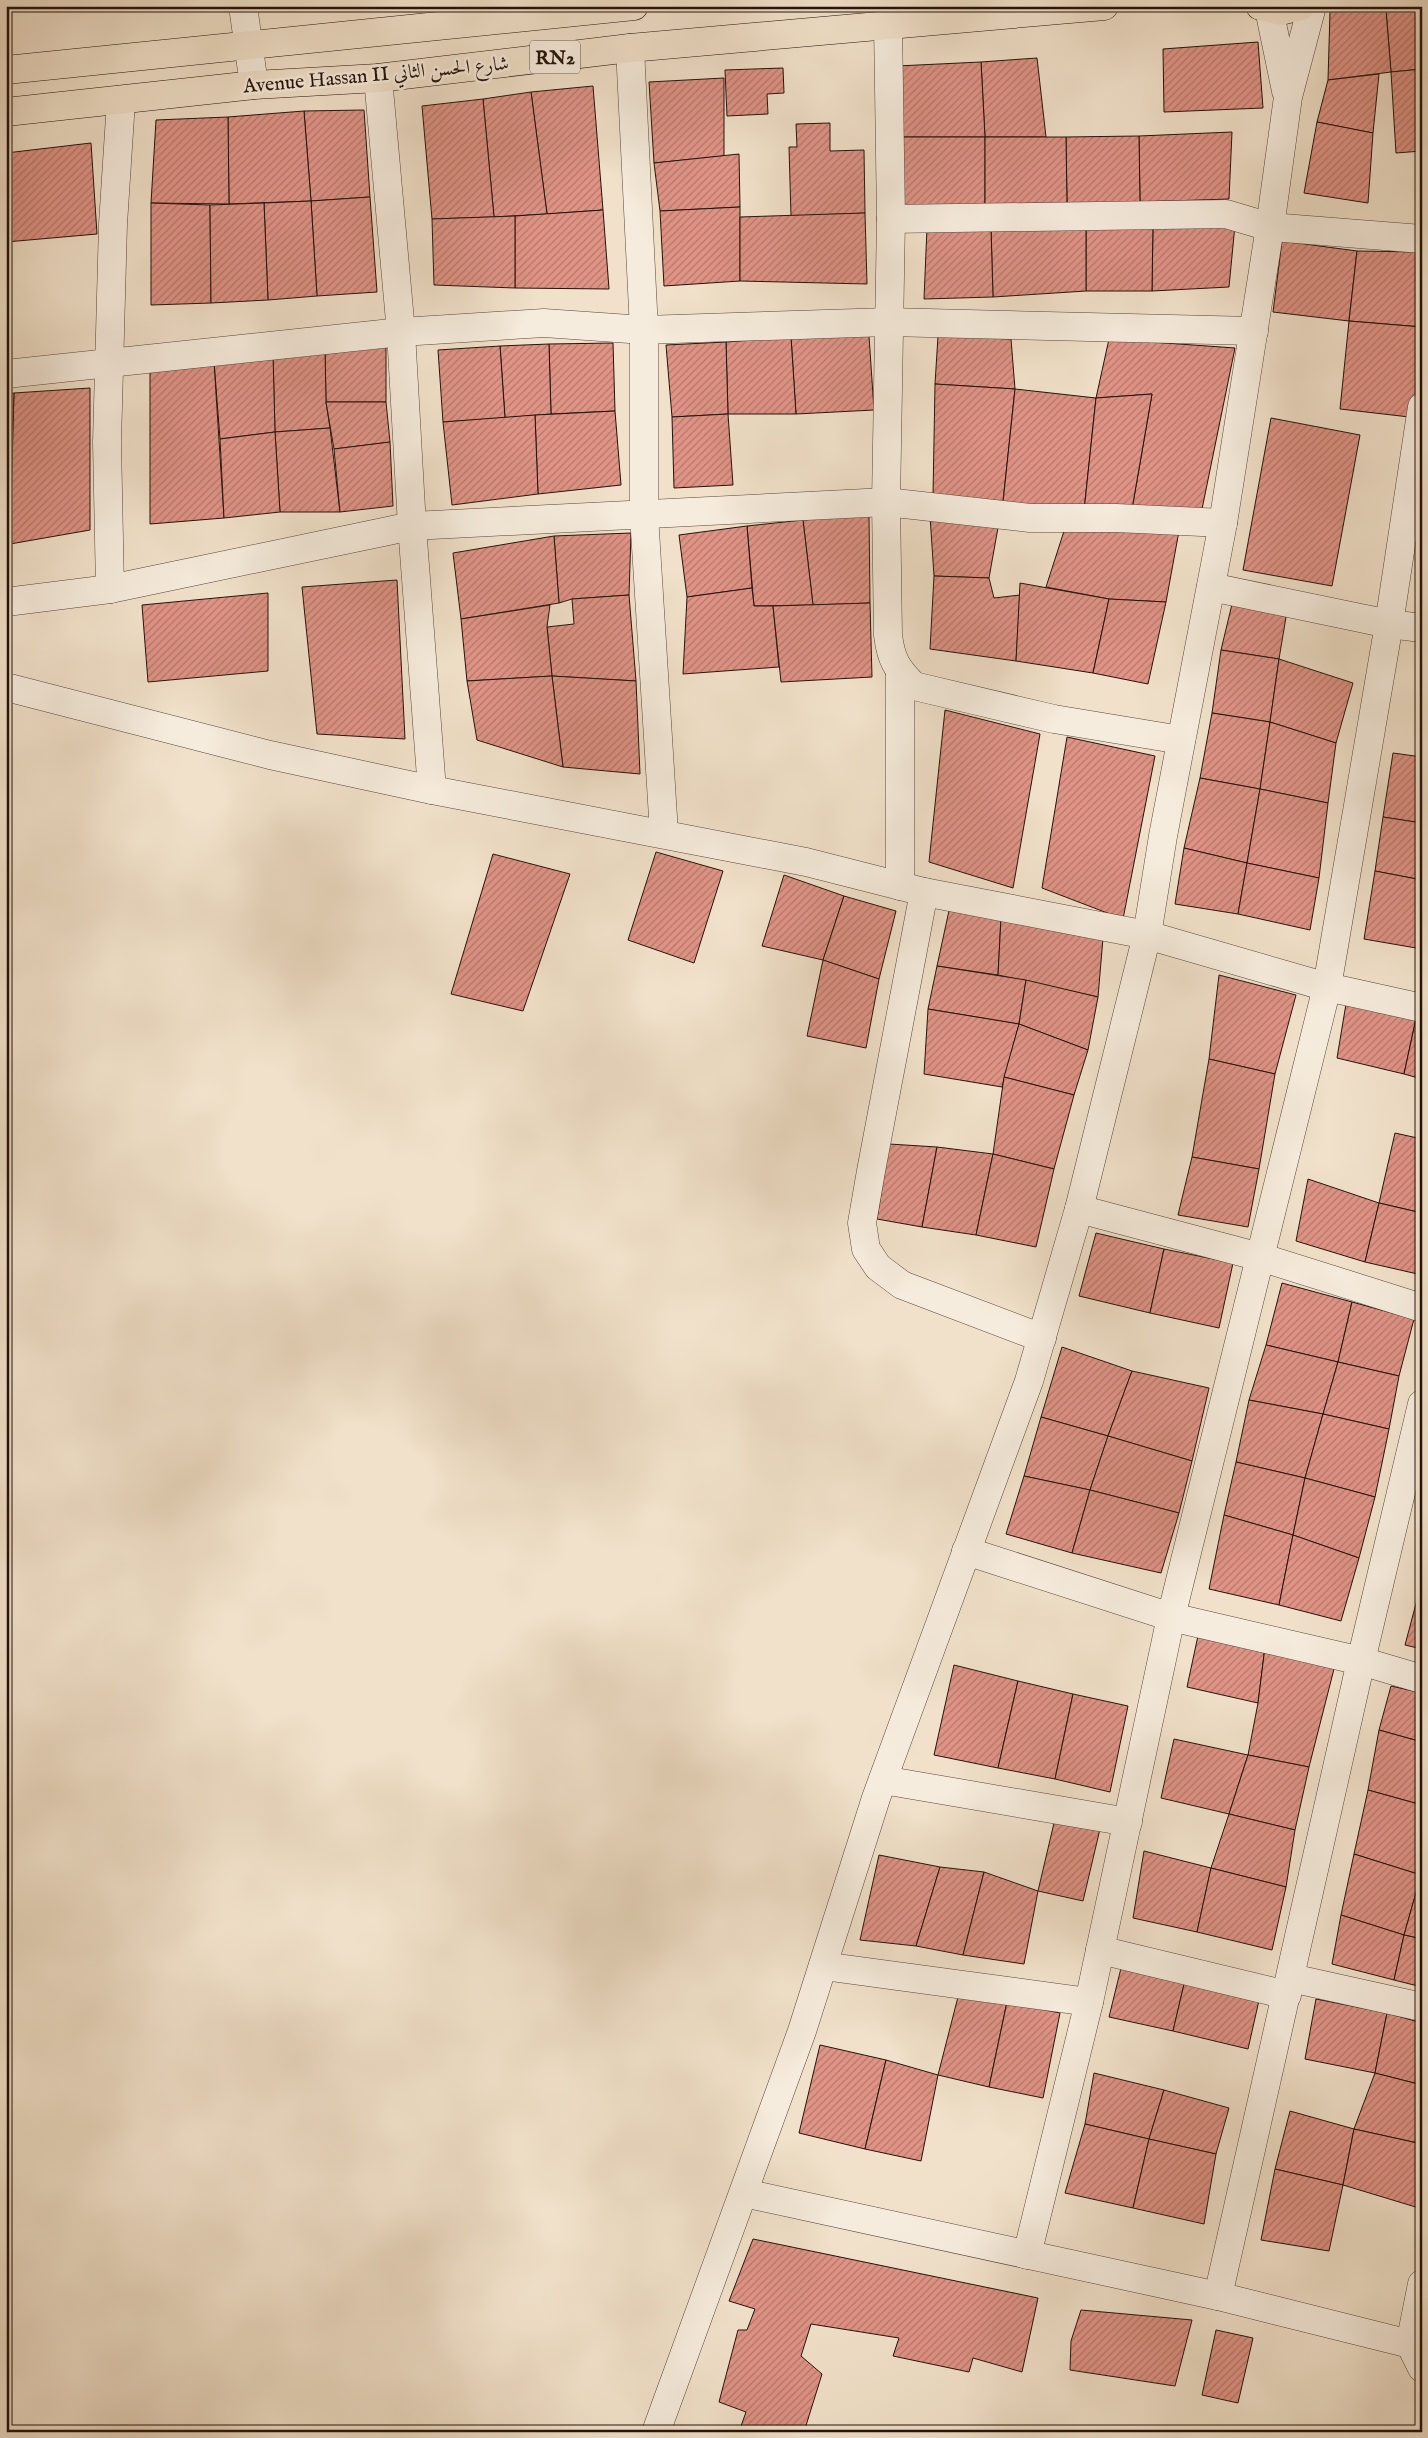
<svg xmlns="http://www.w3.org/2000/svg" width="1428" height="2438" viewBox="0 0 1428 2438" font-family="'IM FELL English',Amiri,serif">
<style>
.building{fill:url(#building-hatch);stroke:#24120a}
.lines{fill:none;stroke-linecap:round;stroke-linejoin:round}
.minor-casing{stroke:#57463a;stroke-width:29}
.major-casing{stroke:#24120a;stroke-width:29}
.minor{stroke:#f6ecdd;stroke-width:28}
.major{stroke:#f1e1ca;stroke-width:28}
.labels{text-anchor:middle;stroke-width:5;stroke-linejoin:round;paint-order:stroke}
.shield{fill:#f6ecdd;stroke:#635349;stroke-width:1}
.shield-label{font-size:19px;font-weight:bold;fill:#24120a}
.street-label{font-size:20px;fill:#24120a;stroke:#f6ecdd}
</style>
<defs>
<pattern id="building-hatch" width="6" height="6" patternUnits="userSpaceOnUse" patternTransform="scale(1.25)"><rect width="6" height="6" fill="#e09486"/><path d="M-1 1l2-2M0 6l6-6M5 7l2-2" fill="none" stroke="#b5776c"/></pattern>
</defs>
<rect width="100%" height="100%" fill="#f1e1ca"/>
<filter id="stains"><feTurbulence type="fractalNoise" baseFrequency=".004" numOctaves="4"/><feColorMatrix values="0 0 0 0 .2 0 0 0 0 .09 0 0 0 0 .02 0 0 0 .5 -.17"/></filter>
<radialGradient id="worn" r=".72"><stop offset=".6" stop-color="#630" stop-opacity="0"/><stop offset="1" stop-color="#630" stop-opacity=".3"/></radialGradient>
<g class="building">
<polygon points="1386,10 1422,11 1422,69 1391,72"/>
<polygon points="1386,10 1391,72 1328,80 1330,12"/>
<polygon points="1258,42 1263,108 1164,112 1163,49"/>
<polygon points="1037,58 1046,137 985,137 981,62"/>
<polygon points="981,62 985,137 899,137 897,66"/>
<polygon points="783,68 784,93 767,94 768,114 727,116 725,70"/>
<polygon points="1422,69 1422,151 1396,153 1391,72"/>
<polygon points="1379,74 1373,133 1317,122 1328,80"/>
<polygon points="724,78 724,156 654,163 649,82"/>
<polygon points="593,86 603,210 547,214 531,92"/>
<polygon points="531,92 547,214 494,217 483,99"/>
<polygon points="483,99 494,217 432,219 422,106"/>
<polygon points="364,110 370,197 311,201 304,111"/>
<polygon points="304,111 311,201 229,204 228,117"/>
<polygon points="228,117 229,204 151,203 156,120"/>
<polygon points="1317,122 1373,133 1368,203 1304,193"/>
<polygon points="830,123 830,151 864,150 865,213 791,216 789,147 797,147 796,124"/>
<polygon points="1232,132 1229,199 1140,202 1139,136"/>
<polygon points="1139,136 1140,202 1067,203 1066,137"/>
<polygon points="899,137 985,137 985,204 900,206"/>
<polygon points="985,137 1066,137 1067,203 985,204"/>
<polygon points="91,143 97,234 6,242 6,153"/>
<polygon points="739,154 740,207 660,211 654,163"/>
<polygon points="370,197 377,292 317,296 311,201"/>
<polygon points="311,201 317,296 268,300 264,203"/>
<polygon points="151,203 210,205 211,303 151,305"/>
<polygon points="264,203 268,300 211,303 210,205"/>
<polygon points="740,207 740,281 664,286 660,211"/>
<polygon points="603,210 609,289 515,288 515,216"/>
<polygon points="865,213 867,284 740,281 740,217"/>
<polygon points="515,216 515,288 434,285 432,219"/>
<polygon points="1153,223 1235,225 1229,287 1152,291"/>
<polygon points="1153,223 1152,291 1086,291 1086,225"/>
<polygon points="1086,225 1086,291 993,297 991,228"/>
<polygon points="927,228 991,228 993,297 924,299"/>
<polygon points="1282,241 1357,251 1349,321 1273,312"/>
<polygon points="1357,251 1422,252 1422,327 1349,321"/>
<polygon points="1349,321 1422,327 1418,418 1340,409"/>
<polygon points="869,336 874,410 796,414 791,337"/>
<polygon points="938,336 1011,339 1015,389 935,384"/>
<polygon points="791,337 796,414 728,414 726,342"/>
<polygon points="1109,339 1235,348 1201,514 1132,509 1152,394 1096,398"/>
<polygon points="726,342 728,414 672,417 666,345"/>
<polygon points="613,343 615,411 551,414 549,344"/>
<polygon points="549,344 551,414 505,418 500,346"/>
<polygon points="386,346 386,402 326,402 325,349"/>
<polygon points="500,346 505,418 443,422 438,350"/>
<polygon points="325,349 326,402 330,428 275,432 273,354"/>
<polygon points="273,354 275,432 220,439 214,362"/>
<polygon points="214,362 224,518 150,524 150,370"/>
<polygon points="935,384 1015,389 1003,502 933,496"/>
<polygon points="90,388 90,530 10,544 14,393"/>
<polygon points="1015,389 1096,398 1084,511 1003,502"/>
<polygon points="14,393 11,464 6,464 6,394"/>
<polygon points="1152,394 1132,509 1084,511 1096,398"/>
<polygon points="326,402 386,402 390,442 334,449"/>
<polygon points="615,411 621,485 538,494 535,415"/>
<polygon points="728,414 733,485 674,488 672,417"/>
<polygon points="535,415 538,494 452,505 443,422"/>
<polygon points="1271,418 1360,435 1332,586 1243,570"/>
<polygon points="330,428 340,512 280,512 275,432"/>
<polygon points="275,432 280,512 224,518 220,439"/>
<polygon points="390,442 393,506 340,512 334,449"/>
<polygon points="6,464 11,464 10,544 6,544"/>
<polygon points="869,514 870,603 813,605 803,520"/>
<polygon points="930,516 999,522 989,578 934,576"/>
<polygon points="803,520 813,605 754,606 747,526"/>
<polygon points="747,526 752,588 687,597 679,535"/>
<polygon points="1065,528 1179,531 1166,602 1109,599 1046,587"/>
<polygon points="631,533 629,595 572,599 559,603 554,536"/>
<polygon points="554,536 559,603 461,619 453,553"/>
<polygon points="934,576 989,578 994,598 1020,595 1016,661 930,649"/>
<polygon points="397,580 405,739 317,734 302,587"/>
<polygon points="1020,583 1109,599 1093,673 1016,661"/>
<polygon points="752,588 754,606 773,606 779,667 683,674 687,597"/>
<polygon points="268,593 268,671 148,682 142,605"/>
<polygon points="629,595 636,681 552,676 547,627 574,624 572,599"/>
<polygon points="1109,599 1166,602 1148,684 1093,673"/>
<polygon points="1233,600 1286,617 1279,659 1221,650"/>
<polygon points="870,603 872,677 781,682 773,606"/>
<polygon points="550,605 547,627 552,676 467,681 461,619"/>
<polygon points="1221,650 1279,659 1270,722 1212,713"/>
<polygon points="1279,659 1353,683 1336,743 1270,722"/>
<polygon points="552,676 636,681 640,774 563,767"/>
<polygon points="552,676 563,767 477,740 467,681"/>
<polygon points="945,710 1040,734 1013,888 929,862"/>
<polygon points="1212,713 1270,722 1260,789 1200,778"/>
<polygon points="1270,722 1336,743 1328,803 1260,789"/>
<polygon points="1067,737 1155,756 1123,919 1042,888"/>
<polygon points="1393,753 1422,757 1422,823 1383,817"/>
<polygon points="1200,778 1260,789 1247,863 1184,848"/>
<polygon points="1260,789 1328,803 1319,878 1247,863"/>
<polygon points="1383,817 1422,823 1422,880 1375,871"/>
<polygon points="1184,848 1247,863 1238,914 1175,904"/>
<polygon points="656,852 723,871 694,963 628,940"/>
<polygon points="493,854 570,874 523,1011 451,994"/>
<polygon points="1247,863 1319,878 1310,930 1238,914"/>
<polygon points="1375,871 1422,880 1422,949 1364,939"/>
<polygon points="784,875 844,896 823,960 762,946"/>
<polygon points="844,896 896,911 879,979 823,960"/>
<polygon points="950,906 1001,918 998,975 937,966"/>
<polygon points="1001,918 1103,938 1098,997 998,975"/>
<polygon points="823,960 879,979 866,1048 807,1036"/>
<polygon points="937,966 1026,980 1019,1024 928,1009"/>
<polygon points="1219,975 1296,995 1275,1074 1209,1059"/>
<polygon points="1026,980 1098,997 1088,1050 1019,1024"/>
<polygon points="1347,998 1417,1014 1404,1074 1337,1058"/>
<polygon points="928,1009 1019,1024 1002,1087 924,1074"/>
<polygon points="1417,1014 1422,1015 1422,1079 1404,1074"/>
<polygon points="1019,1024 1088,1050 1074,1095 1004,1077"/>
<polygon points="1209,1059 1275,1074 1259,1169 1192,1157"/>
<polygon points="1004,1077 1074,1095 1054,1169 993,1154"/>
<polygon points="1395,1133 1422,1139 1422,1213 1379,1203"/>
<polygon points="889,1144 937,1147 922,1227 877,1219"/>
<polygon points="937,1147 993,1154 976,1235 922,1227"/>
<polygon points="993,1154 1054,1169 1036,1247 976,1235"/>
<polygon points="1192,1157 1259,1169 1248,1227 1178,1215"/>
<polygon points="1308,1179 1379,1203 1365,1262 1296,1241"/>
<polygon points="1379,1203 1422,1213 1422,1275 1365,1262"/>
<polygon points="1096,1233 1164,1249 1150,1313 1079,1296"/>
<polygon points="1164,1249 1233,1263 1219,1328 1150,1313"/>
<polygon points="1282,1283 1352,1302 1338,1362 1266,1345"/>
<polygon points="1352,1302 1414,1319 1399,1376 1338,1362"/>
<polygon points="1266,1345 1338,1362 1323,1414 1249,1400"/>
<polygon points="1062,1347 1132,1371 1108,1436 1041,1417"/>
<polygon points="1338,1362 1399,1376 1389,1429 1323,1414"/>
<polygon points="1132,1371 1209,1388 1192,1461 1108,1436"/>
<polygon points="1249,1400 1323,1414 1305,1478 1236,1462"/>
<polygon points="1323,1414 1389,1429 1375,1497 1305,1478"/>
<polygon points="1041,1417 1108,1436 1090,1490 1024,1476"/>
<polygon points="1108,1436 1192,1461 1179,1513 1090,1490"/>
<polygon points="1236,1462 1305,1478 1293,1535 1224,1515"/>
<polygon points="1024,1476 1090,1490 1072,1553 1006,1534"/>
<polygon points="1305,1478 1375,1497 1359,1558 1293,1535"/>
<polygon points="1090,1490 1179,1513 1161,1573 1072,1553"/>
<polygon points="1224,1515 1293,1535 1279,1605 1209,1589"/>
<polygon points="1293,1535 1359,1558 1341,1621 1279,1605"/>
<polygon points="1422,1581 1422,1649 1405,1645"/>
<polygon points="1199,1631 1265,1647 1258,1703 1187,1687"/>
<polygon points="1265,1647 1335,1665 1309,1767 1248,1755 1258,1703"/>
<polygon points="954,1665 1018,1681 998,1768 934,1755"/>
<polygon points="1018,1681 1073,1694 1055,1779 998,1768"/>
<polygon points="1391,1686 1422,1693 1422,1742 1379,1730"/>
<polygon points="1073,1694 1128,1706 1110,1792 1055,1779"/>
<polygon points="1379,1730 1422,1742 1422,1805 1368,1790"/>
<polygon points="1174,1739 1248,1755 1229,1814 1161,1798"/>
<polygon points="1248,1755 1309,1767 1295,1830 1229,1814"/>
<polygon points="1368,1790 1422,1805 1421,1875 1354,1854"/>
<polygon points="1229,1814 1295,1830 1286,1887 1211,1868"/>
<polygon points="1054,1823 1100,1829 1083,1901 1038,1891"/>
<polygon points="1144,1851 1211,1868 1197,1932 1133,1918"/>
<polygon points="1354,1854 1421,1875 1404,1935 1341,1915"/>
<polygon points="879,1855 940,1867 916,1946 860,1940"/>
<polygon points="940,1867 984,1872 963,1955 916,1946"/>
<polygon points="1211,1868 1286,1887 1272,1950 1197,1932"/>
<polygon points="984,1872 1038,1891 1024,1964 963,1955"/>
<polygon points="1421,1875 1422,1875 1422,1939 1404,1935"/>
<polygon points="1341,1915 1404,1935 1394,1980 1332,1964"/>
<polygon points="1404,1935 1422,1939 1422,1987 1394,1980"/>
<polygon points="1122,1964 1185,1980 1173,2031 1109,2017"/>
<polygon points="1185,1980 1260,1996 1248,2049 1173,2031"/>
<polygon points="959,1993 1007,2002 989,2087 938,2075"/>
<polygon points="1316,1999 1387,2013 1375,2073 1305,2059"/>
<polygon points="1007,2002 1060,2013 1043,2098 989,2087"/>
<polygon points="1387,2013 1422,2023 1422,2085 1375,2073"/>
<polygon points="820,2045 886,2060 865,2149 799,2133"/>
<polygon points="886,2060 938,2075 921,2161 865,2149"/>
<polygon points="1094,2073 1164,2090 1149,2139 1085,2124"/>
<polygon points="1375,2073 1422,2085 1422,2144 1354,2129"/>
<polygon points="1164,2090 1229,2108 1216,2154 1149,2139"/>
<polygon points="1290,2111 1354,2129 1343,2185 1275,2169"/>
<polygon points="1085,2124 1149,2139 1133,2208 1065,2193"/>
<polygon points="1354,2129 1422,2144 1422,2192 1419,2208 1343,2185"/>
<polygon points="1149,2139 1216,2154 1204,2224 1133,2208"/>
<polygon points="1275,2169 1343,2185 1329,2251 1261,2240"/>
<polygon points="753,2239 1038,2298 1022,2372 973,2358 969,2372 893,2356 899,2338 811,2324 801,2356 822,2374 804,2432 747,2432 740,2429 746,2412 719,2402 738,2330 747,2330 755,2309 729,2301"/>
<polygon points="1081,2310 1192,2320 1175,2386 1070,2370 1071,2341"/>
<polygon points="1216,2330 1253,2338 1238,2403 1202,2395"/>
</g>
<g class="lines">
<defs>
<g id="minor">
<polyline points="243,6 254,85"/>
<polyline points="1269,9 1286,91"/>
<path d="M888 24 891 219 886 502 888 635C891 660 897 669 914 686L1054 719 1181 740"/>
<polyline points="630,48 644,330 644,515 664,833"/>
<polyline points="378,78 401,332 412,526 432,790"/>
<polyline points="891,219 1226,214 1270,227 1422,239"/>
<polyline points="6,374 401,332 544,323 644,330 888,322 1254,331"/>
<polyline points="1211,587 1389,624 1422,628"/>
<polyline points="110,589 107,442 113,224 121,101"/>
<polyline points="6,602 110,589 412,526 886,502 1030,518 1116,518 1223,523"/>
<polyline points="900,671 900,886"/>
<polyline points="6,687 270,755 432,790 806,862 924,892 1147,935 1327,987 1422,1008"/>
<polyline points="924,892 871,1171 862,1223 866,1249 878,1267 902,1285 1042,1338"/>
<polyline points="1079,1209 1260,1257 1422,1308"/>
<polyline points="966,1551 1171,1617 1361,1661 1422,1679"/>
<polyline points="883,1780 1128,1822"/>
<polyline points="1100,1950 1287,1995"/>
<polyline points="823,1966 1089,2002"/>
<polyline points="1291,1978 1422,2007"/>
<polyline points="744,2193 1218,2296 1410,2344 1422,2344"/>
<polyline points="1027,2255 1089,2002 1171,1617 1327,987 1389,624 1422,407"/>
<polyline points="1422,2284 1410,2344 1422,2368"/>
<polyline points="1218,2296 1361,1661 1422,1404"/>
<polyline points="656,2432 802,2031 876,1798 1029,1381 1079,1209 1147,935 1163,836 1223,523 1270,227 1288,97 1312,6"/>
</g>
<g id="major">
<polyline points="1260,6 1281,11 1301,6"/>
<polyline points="6,70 634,6"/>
<polyline points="6,112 254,85 378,78 630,48 1104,6"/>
</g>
</defs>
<use href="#minor" class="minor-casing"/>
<use href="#major" class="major-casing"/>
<use href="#minor" class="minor"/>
<use href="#major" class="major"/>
</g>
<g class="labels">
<rect class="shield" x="530" y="40.5" width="50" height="33" rx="4"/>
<g class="shield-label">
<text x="555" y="64">RN2</text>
</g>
<g class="street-label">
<text transform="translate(376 74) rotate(-5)" y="7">Avenue Hassan II شارع الحسن الثاني</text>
</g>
</g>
<rect width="1428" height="2438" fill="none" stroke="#f1e1ca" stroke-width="25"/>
<rect x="8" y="8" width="1413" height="2423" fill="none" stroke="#24120a" stroke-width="2.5"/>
<rect x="12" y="12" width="1403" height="2413" fill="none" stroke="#24120a"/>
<rect width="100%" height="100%" filter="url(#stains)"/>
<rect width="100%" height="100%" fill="url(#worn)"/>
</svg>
